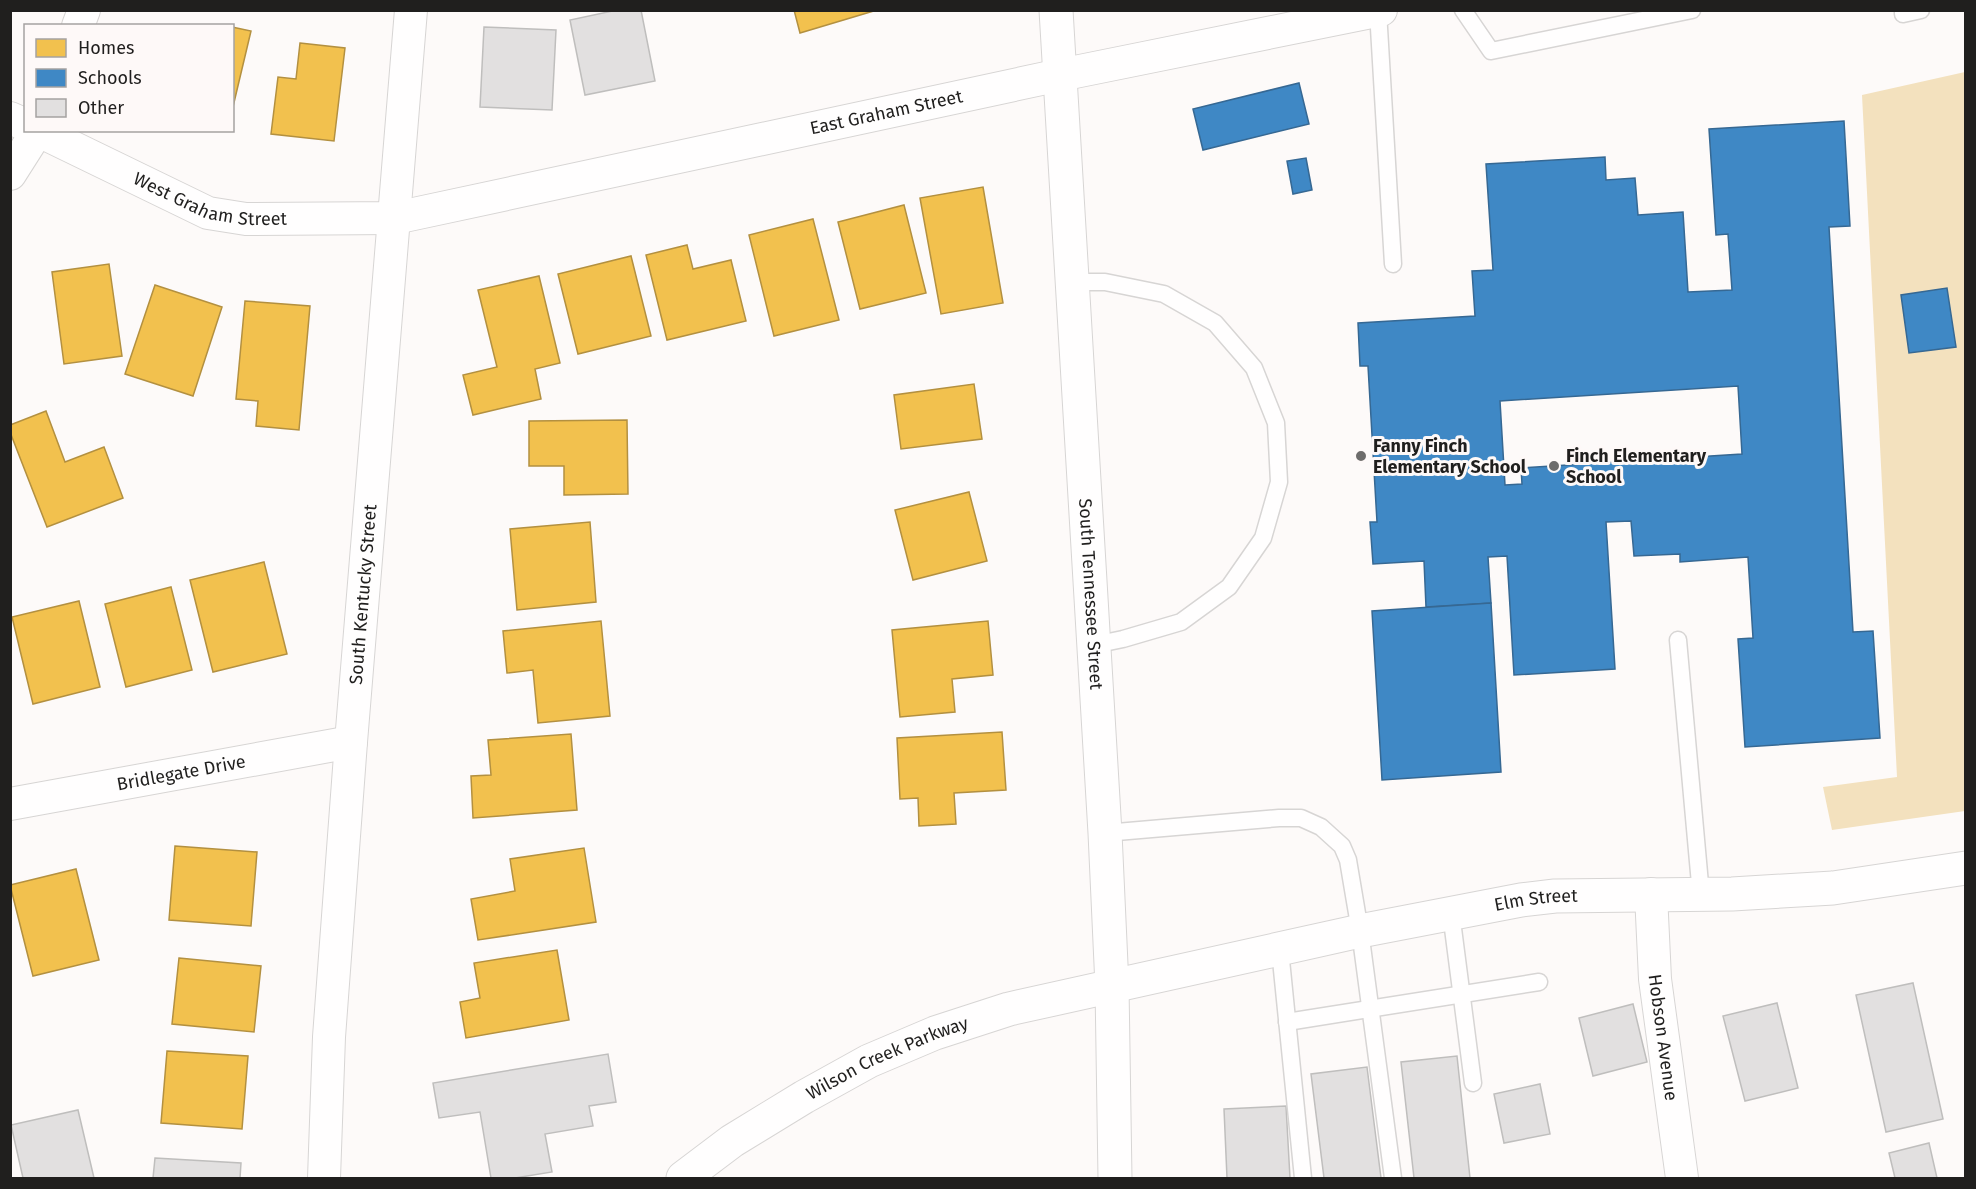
<svg xmlns="http://www.w3.org/2000/svg" width="1976" height="1189" viewBox="0 0 1976 1189" font-family="'Fira Sans',sans-serif">
<style>
.green{fill:#f3e1be}
.homes{fill:#f2c14e;stroke:#b39040;stroke-width:1.5}
.schools{fill:#3f88c5;stroke:#366893;stroke-width:1.5;fill-rule:evenodd}
.building{fill:#e2e0e0;stroke:#bfbebd;stroke-width:1.5}
.lines{fill:none;stroke-linecap:round;stroke-linejoin:round}
.service-casing{stroke:#d7d5d4;stroke-width:19}
.minor-casing{stroke:#d7d5d4;stroke-width:34}
.tertiary-casing{stroke:#d7d5d4;stroke-width:35}
.secondary-casing{stroke:#d7d5d4;stroke-width:35}
.service{stroke:#fffefe;stroke-width:16}
.minor{stroke:#fffefe;stroke-width:32}
.tertiary{stroke:#fffefe;stroke-width:33}
.secondary{stroke:#fffefe;stroke-width:33}
.poi-dot{fill:#6d6c6b;stroke:#fef9f8;stroke-width:2}
.labels{text-anchor:middle;stroke-width:6;stroke-linejoin:round;paint-order:stroke}
.street-label{font-size:18px;fill:#201f1e;stroke:#fef9f8}
.poi-label{font-size:18px;font-weight:bold;fill:#201f1e;stroke:#fef9f8;text-anchor:start}
</style>
<rect width="100%" height="100%" fill="#fdfaf9"/>
<polygon class="green" points="1965,72 1965,811 1832,830 1823,787 1897,777 1862,95"/>
<g class="homes">
<polygon points="794,10 877,10 800,33"/>
<polygon points="232,27 251,31 232,111"/>
<polygon points="300,43 345,48 334,141 271,134 278,77 296,79"/>
<polygon points="983,187 1003,303 941,314 920,198"/>
<polygon points="904,205 926,293 860,309 838,222"/>
<polygon points="813,219 839,320 774,336 749,235"/>
<polygon points="687,245 693,269 731,260 746,321 667,340 646,255"/>
<polygon points="631,256 651,336 578,354 558,274"/>
<polygon points="109,264 122,356 64,364 52,272"/>
<polygon points="539,276 560,363 535,369 541,399 473,415 463,375 497,367 478,290"/>
<polygon points="155,285 222,307 193,396 125,374"/>
<polygon points="245,301 310,306 299,430 256,426 258,401 236,399"/>
<polygon points="974,384 982,439 901,449 894,395"/>
<polygon points="46,411 65,462 104,447 123,498 47,527 10,432 10,425"/>
<polygon points="627,420 628,494 564,495 564,466 529,466 529,421"/>
<polygon points="969,492 987,561 913,580 895,510"/>
<polygon points="590,522 596,602 517,610 510,529"/>
<polygon points="264,562 287,654 213,672 190,580"/>
<polygon points="171,587 192,670 126,687 105,604"/>
<polygon points="79,601 100,687 33,704 12,617"/>
<polygon points="601,621 610,716 538,723 533,670 507,673 503,631"/>
<polygon points="988,621 993,675 952,679 955,712 900,717 892,630"/>
<polygon points="1002,732 1006,790 954,793 956,824 919,826 918,798 900,799 897,738"/>
<polygon points="571,734 577,810 473,818 471,776 491,775 488,740"/>
<polygon points="175,846 257,852 251,926 169,920"/>
<polygon points="584,848 596,922 478,940 471,899 515,891 510,859"/>
<polygon points="76,869 99,960 33,976 10,885"/>
<polygon points="557,950 569,1020 466,1038 460,1002 480,998 474,963"/>
<polygon points="179,958 261,966 254,1032 172,1024"/>
<polygon points="167,1051 248,1056 242,1129 161,1123"/>
</g>
<g class="schools">
<polygon points="1299,83 1309,124 1203,150 1193,109"/>
<path d="M1844 121 1850 226 1829 227 1853 632 1873 631 1880 738 1745 747 1738 639 1753 638 1748 557 1680 562V554L1634 556 1631 521 1606 522 1615 669 1514 675 1507 556 1488 557 1491 603 1426 607 1424 561 1373 564 1370 522H1377L1368 366H1360L1358 323 1475 316 1472 271 1493 270 1486 164 1605 157 1606 180 1635 178 1638 215 1683 212 1688 292 1732 290 1728 234 1716 235 1709 129ZM1738 386 1742 454 1521 468 1522 484 1505 485 1500 401Z"/>
<polygon points="1306,158 1312,190 1293,194 1287,161"/>
<polygon points="1947,288 1956,347 1909,353 1901,295"/>
<polygon points="1491,603 1501,772 1382,780 1372,611"/>
</g>
<g class="building">
<polygon points="617,10 641,10 655,81 585,95 570,20"/>
<polygon points="484,27 556,30 552,110 480,107"/>
<polygon points="1913,983 1943,1119 1886,1132 1856,995"/>
<polygon points="1777,1003 1798,1088 1745,1101 1723,1016"/>
<polygon points="1633,1004 1647,1062 1593,1076 1579,1018"/>
<polygon points="608,1054 616,1102 589,1106 593,1126 545,1134 552,1172 515,1178 491,1178 480,1112 439,1118 433,1083"/>
<polygon points="1457,1056 1470,1178 1414,1178 1401,1062"/>
<polygon points="1367,1067 1381,1178 1324,1178 1311,1074"/>
<polygon points="1540,1084 1550,1134 1504,1143 1494,1094"/>
<polygon points="1286,1106 1290,1178 1227,1178 1224,1109"/>
<polygon points="78,1110 94,1178 23,1178 11,1125"/>
<polygon points="1929,1143 1937,1178 1895,1178 1889,1153"/>
<polygon points="155,1158 241,1163 240,1178 153,1178"/>
</g>
<g class="lines">
<defs>
<g id="service">
<polyline points="1463,10 1491,51 1692,10"/>
<polyline points="1903,10 1903,14 1921,10"/>
<polyline points="1378,11 1393,264"/>
<polyline points="1073,282 1105,282 1164,294 1215,323 1254,368 1276,423 1279,482 1263,538 1229,587 1181,622 1123,639 1094,645"/>
<polyline points="1678,640 1701,895"/>
<polyline points="1105,833 1279,818 1301,818 1321,827 1342,846 1348,860 1360,931 1393,1178"/>
<polyline points="1451,913 1473,1083"/>
<polyline points="1280,950 1303,1178"/>
<polyline points="1287,1022 1539,982"/>
</g>
<g id="minor">
<polyline points="78,26 84,10"/>
<polyline points="10,118 26,125"/>
<path id="s1" d="M37 130 208 213 246 219 395 218 1060 75 1381 10"/>
<polyline points="10,174 38,130"/>
<path id="s2" d="M10 804 351 742"/>
<path id="s3" d="M1651 894 1655 979 1682 1178"/>
<path id="s4" d="M324 1178 329 1037 351 742 411 10"/>
</g>
<g id="tertiary">
<path id="s5" d="M1056 10 1105 833 1112 986 1115 1178"/>
</g>
<g id="secondary">
<path id="s6" d="M683 1178 732 1141 804 1097 869 1061 935 1033 1009 1009 1360 931 1521 900 1555 896 1732 894 1833 888 1966 868"/>
</g>
</defs>
<use href="#service" class="service-casing"/>
<use href="#minor" class="minor-casing"/>
<use href="#tertiary" class="tertiary-casing"/>
<use href="#secondary" class="secondary-casing"/>
<use href="#service" class="service"/>
<use href="#minor" class="minor"/>
<use href="#tertiary" class="tertiary"/>
<use href="#secondary" class="secondary"/>
</g>
<g class="poi-dot">
<circle cx="1361" cy="456" r="6"/>
<circle cx="1554" cy="466" r="6"/>
</g>
<g class="labels">
<g class="street-label">
<text dy="6" stroke="none"><textPath href="#s1" startOffset="880">East Graham Street</textPath></text>
<text dy="6" stroke="none"><textPath href="#s1" startOffset="189">West Graham Street</textPath></text>
<text dy="6" stroke="none"><textPath href="#s4" startOffset="585">South Kentucky Street</textPath></text>
<text dy="6" stroke="none"><textPath href="#s5" startOffset="585">South Tennessee Street</textPath></text>
<text dy="6" stroke="none"><textPath href="#s2" startOffset="174">Bridlegate Drive</textPath></text>
<text dy="6" stroke="none"><textPath href="#s6" startOffset="908">Elm Street</textPath></text>
<text dy="6" stroke="none"><textPath href="#s3" startOffset="144">Hobson Avenue</textPath></text>
<text dy="6" stroke="none"><textPath href="#s6" startOffset="238">Wilson Creek Parkway</textPath></text>
</g>
<g class="poi-label">
<text x="1373" y="452">Fanny Finch<tspan x="1373" dy="21">Elementary School</tspan></text>
<text x="1566" y="462">Finch Elementary<tspan x="1566" dy="21">School</tspan></text>
</g>
</g>
<rect width="1976" height="1189" fill="none" stroke="#201f1e" stroke-width="24"/>
<rect x="24" y="24" width="210" height="108" fill="#fef9f8" stroke="#a5a2a1" stroke-width="1.5"/>
<rect x="36" y="39" width="30" height="18" fill="#f2c14e" stroke="#a5a2a1" stroke-width="1.5"/>
<text x="78" y="54" font-size="18" fill="#201f1e">Homes</text>
<rect x="36" y="69" width="30" height="18" fill="#3f88c5" stroke="#a5a2a1" stroke-width="1.5"/>
<text x="78" y="84" font-size="18" fill="#201f1e">Schools</text>
<rect x="36" y="99" width="30" height="18" fill="#e2e0e0" stroke="#a5a2a1" stroke-width="1.5"/>
<text x="78" y="114" font-size="18" fill="#201f1e">Other</text>
</svg>
